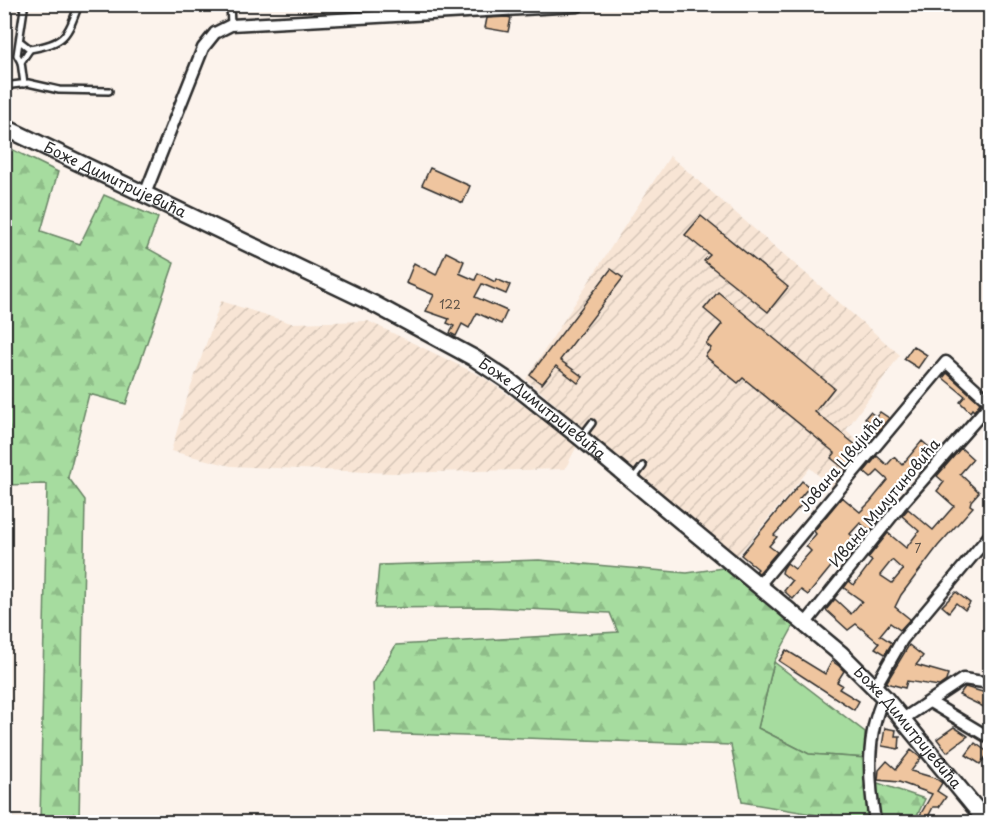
<svg xmlns="http://www.w3.org/2000/svg" width="995" height="827" viewBox="0 0 995 827" font-family="'Playpen Sans',sans-serif">
<style>
.industrial{fill:url(#industrial-furrows)}
.grass{fill:#a6dc9f;stroke:#688465;stroke-width:1.5}
.forest{fill:url(#forest-firs);stroke:#688465;stroke-width:1.5}
.building{fill:#efc59f;stroke:#2b2b2b;stroke-width:1.5;fill-rule:evenodd}
.lines{fill:none;stroke-linecap:round;stroke-linejoin:round}
.service-casing{stroke:#2b2b2b;stroke-width:10}
.minor-casing{stroke:#2b2b2b;stroke-width:15}
.secondary-casing{stroke:#2b2b2b;stroke-width:20}
.path{stroke:#2b2b2b;stroke-width:1.5;stroke-dasharray:6 4.5;stroke-linecap:butt}
.service{stroke:#fff;stroke-width:5}
.minor{stroke:#fff;stroke-width:10}
.secondary{stroke:#fff;stroke-width:15}
.labels{text-anchor:middle;stroke-width:4.5;stroke-linejoin:round;paint-order:stroke}
.number-label{font-size:12px;fill:#5c5248}
.street-label{font-size:15px;fill:#2b2b2b;stroke:#fff}
</style>
<defs>
<pattern id="industrial-furrows" width="10" height="10" patternUnits="userSpaceOnUse" patternTransform="scale(1.5)"><rect width="10" height="10" fill="#f8e5d5"/><path d="M-1 1l2-2M0 10L10 0M9 11l2-2" fill="none" stroke="#d5c5b7"/></pattern>
<pattern id="forest-firs" width="22" height="20" patternUnits="userSpaceOnUse" patternTransform="scale(1.5)"><rect width="22" height="20" fill="#a6dc9f"/><path d="M5 1l3.5 6h-7zM16 11l3.5 6h-7z" fill="#8fbd89"/></pattern>
</defs>
<rect width="100%" height="100%" fill="#fcf3ec"/>
<filter id="ink" filterUnits="userSpaceOnUse"><feTurbulence type="fractalNoise" baseFrequency=".0167" numOctaves="2"/><feDisplacementMap in="SourceGraphic" scale="12" xChannelSelector="R" yChannelSelector="G"/><feConvolveMatrix kernelMatrix="1 2 1 2 8 2 1 2 1" color-interpolation-filters="sRGB"/></filter>
<g filter="url(#ink)">
<g class="industrial">
<polygon points="670,156 900,355 846,430 868,452 835,490 810,468 735,559 526,379"/>
<polygon points="221,301 291,323 368,321 483,377 578,444 565,469 392,473 231,466 171,451 184,407"/>
</g>
<polygon class="grass" points="774,662 865,732 866,758 809,754 758,728"/>
<g class="forest">
<polygon points="370,5 509,5 479,11 369,18"/>
<polygon points="5,146 58,172 41,231 80,244 104,195 158,218 147,248 174,263 126,404 89,394 68,477 85,500 79,822 40,822 47,484 5,485"/>
<polygon points="539,560 687,573 730,567 794,625 774,662 758,728 809,754 866,758 869,780 925,799 914,822 875,817 858,822 742,802 731,745 375,733 373,684 396,645 618,632 610,613 486,607 375,608 379,565"/>
</g>
<g class="building">
<polygon points="507,17 511,18 508,32 485,28 487,18"/>
<polygon points="430,168 470,186 463,203 422,185"/>
<polygon points="701,216 788,287 768,312 704,261 710,255 685,235"/>
<polygon points="446,252 464,261 459,273 475,280 478,273 495,282 496,279 510,285 506,294 482,284 475,297 507,311 501,324 477,313 469,328 462,324 456,336 450,333 454,326 447,323 449,319 426,311 434,295 406,283 414,263 436,275"/>
<polygon points="611,269 623,278 560,360 583,377 578,383 556,366 542,384 530,375"/>
<polygon points="718,292 834,388 815,412 862,450 846,470 831,458 835,453 743,378 738,383 705,356 711,348 706,344 722,324 704,309"/>
<polygon points="913,346 927,355 918,368 904,359"/>
<polygon points="947,373 980,403 974,411 972,409 970,412 960,402 965,396 943,378"/>
<polygon points="870,412 876,417 880,412 889,418 877,433 868,427 871,423 865,418"/>
<polygon points="922,441 929,447 926,450 934,456 927,464 922,460 907,480 898,490 897,488 886,501 891,505 870,531 860,523 850,534 860,543 846,562 839,557 808,595 801,590 793,599 784,591 792,581 782,573 783,569 787,563 795,569 811,551 806,546 816,534 814,531 842,497 860,512 870,502 888,480 878,471 871,478 864,472 877,456 887,465 894,457 902,465"/>
<path d="M961 448 973 459 960 474 979 492 971 501 970 505 973 507 938 546 901 595 895 607 910 619 900 630 890 623 880 635 892 643 885 654 875 648 879 643 856 624 848 630 826 610 835 599 851 614 862 601 844 588 849 581 854 585 872 561 868 558 888 533 906 548 919 531 902 516 908 509 933 530 954 506 937 491 944 482 937 476ZM892 560 903 570 892 583 880 575Z"/>
<polygon points="802,481 809,487 799,499 803,503 774,535 777,537 769,546 777,552 759,573 756,571 758,569 741,555"/>
<polygon points="956,592 970,603 965,610 956,603 949,612 942,606"/>
<polygon points="909,645 923,656 916,665 948,674 946,681 939,686 907,681 905,688 886,683"/>
<polygon points="786,650 825,674 832,661 839,666 844,671 837,682 842,685 839,689 859,701 854,710 779,661"/>
<polygon points="965,687 990,694 990,710 959,695"/>
<polygon points="954,727 968,736 947,752 937,739"/>
<polygon points="885,728 896,730 895,736 900,736 899,749 882,746"/>
<polygon points="975,743 989,753 980,764 966,755"/>
<polygon points="911,750 921,758 911,771 935,778 942,783 937,791 946,797 939,807 933,807 926,821 919,817 932,794 899,782 878,780 879,770 887,761 896,769"/>
</g>
<g class="lines">
<defs>
<g id="service">
<polyline points="20,4 24,9 17,55 21,62 24,84"/>
<polyline points="230,4 231,25"/>
<polyline points="21,42 30,49 21,62"/>
<path d="M30 49C65 43 67 37 79 4"/>
<polyline points="4,86 28,83 59,90 109,91"/>
<polyline points="582,436 592,423"/>
<polyline points="633,479 643,466"/>
</g>
<g id="minor">
<polyline points="145,194 203,48 215,33 231,25 578,6"/>
<polyline points="759,585 946,362 990,402"/>
<polyline points="805,624 900,506 990,404"/>
<polyline points="875,687 902,640 990,535"/>
<polyline points="930,702 990,738"/>
<polyline points="903,719 963,679 990,683"/>
<path d="M875 822C869 781 865 736 884 697"/>
</g>
<g id="secondary">
<path id="s1" d="M4 127 374 304 474 358 513 384 581 438 841 654 884 697 987 822"/>
</g>
</defs>
<use href="#service" class="service-casing"/>
<use href="#minor" class="minor-casing"/>
<use href="#secondary" class="secondary-casing"/>
<polyline class="path" points="587,6 622,4"/>
<use href="#service" class="service"/>
<use href="#minor" class="minor"/>
<use href="#secondary" class="secondary"/>
</g>
</g>
<g class="labels">
<g class="number-label">
<text x="450" y="309">122</text>
<text x="918" y="553">7</text>
</g>
<g class="street-label">
<text dy="5" stroke="none"><textPath href="#s1" startOffset="123">Боже Димитријевића</textPath></text>
<text dy="5" stroke="none"><textPath href="#s1" startOffset="609">Боже Димитријевића</textPath></text>
<text transform="translate(841 464) rotate(-50)" y="5">Јована Цвијића</text>
<text transform="translate(885 503) rotate(-50)" y="5">Ивана Милутиновића</text>
<text dy="5" stroke="none"><textPath href="#s1" startOffset="1095">Боже Димитријевића</textPath></text>
</g>
</g>
<rect width="995" height="827" fill="none" stroke="#fff" stroke-width="24"/>
<rect x="12" y="12" width="971" height="803" fill="none" stroke="#2b2b2b" stroke-width="2" filter="url(#ink)"/>
</svg>
